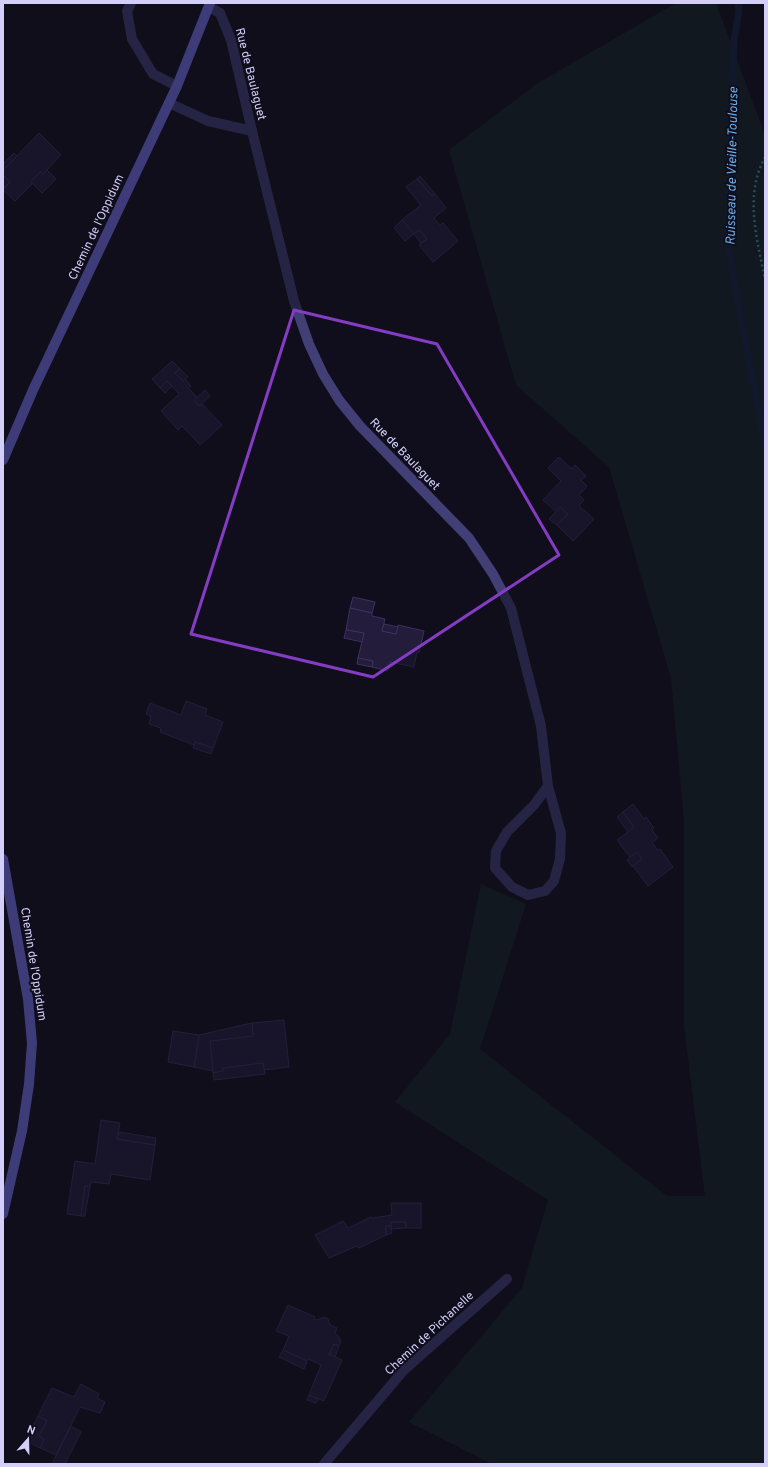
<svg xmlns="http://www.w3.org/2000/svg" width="768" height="1467" viewBox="0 0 768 1467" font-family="Overpass,sans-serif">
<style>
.green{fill:#122524}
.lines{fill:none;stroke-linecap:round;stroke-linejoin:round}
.stream{stroke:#14253f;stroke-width:7}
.building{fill:#231c3a;stroke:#3c3163}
.path{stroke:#3c9f9b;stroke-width:2.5;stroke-dasharray:2 3;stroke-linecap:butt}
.lane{stroke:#413f75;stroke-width:10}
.street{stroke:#413f75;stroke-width:10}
.secondary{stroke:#7772ec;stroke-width:10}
.marked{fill:none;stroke:#843cc5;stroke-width:3;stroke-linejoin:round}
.labels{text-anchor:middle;stroke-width:4;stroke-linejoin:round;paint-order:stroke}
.street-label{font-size:12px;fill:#d4cff9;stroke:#100e1c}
.water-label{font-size:13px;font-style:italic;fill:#6aaeeb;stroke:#100e1c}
</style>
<rect width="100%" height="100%" fill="#100e1c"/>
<polygon class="green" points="676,3 716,3 765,135 765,1464 492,1464 409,1422 522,1288 548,1200 395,1102 450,1034 481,884 526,904 480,1049 667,1196 705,1196 684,1025 684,820 671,678 609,467 516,385 449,150 538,83"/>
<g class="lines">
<polyline class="stream" points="738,3 739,10 734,41 727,243 765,446"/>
</g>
<g class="building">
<polygon points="39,133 61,155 43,174 40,172 31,182 32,184 15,201 3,190 10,182 3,175 3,170"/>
<polygon points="14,153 17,156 3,170 3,164"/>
<polygon points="47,170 56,179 42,193 31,182 40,172 43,174"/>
<polygon points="3,175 10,182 3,189"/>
<polygon points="420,176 435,194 432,196 417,179"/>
<polygon points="417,179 432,196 435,194 446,208 434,218 440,225 443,223 458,241 433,262 419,245 427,239 419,230 414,234 402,220 421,205 406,187"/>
<polygon points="402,220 414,234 405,241 394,228"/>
<polygon points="419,230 427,239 421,243 414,234"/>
<polygon points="172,361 180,369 175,373 183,381 185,379 191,386 188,388 197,397 194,400 199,406 202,404 222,425 200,445 182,426 178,430 161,411 179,394 167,381 160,388 152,379"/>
<polygon points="180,369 188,377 183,381 175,373"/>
<polygon points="167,381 172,386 165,393 160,388"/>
<polygon points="205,390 210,396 199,406 194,400"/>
<polygon points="559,457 572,469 575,465 586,476 581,480 587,486 579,495 584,500 579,506 594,519 573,541 557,525 568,514 560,507 556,512 543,500 561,481 548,468"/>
<polygon points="560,507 568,514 557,525 549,519"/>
<polygon points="353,597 375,602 372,613 350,608"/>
<polygon points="350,608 372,613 372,616 385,619 382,631 396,634 398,625 424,631 419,653 417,652 414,667 390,662 388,671 372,667 373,661 358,658 364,633 346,630"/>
<polygon points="384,624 398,627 396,634 382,631"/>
<polygon points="346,630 364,633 362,642 344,638"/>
<polygon points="358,658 373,661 372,667 357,664"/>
<polygon points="186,701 207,709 205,715 223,722 213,748 195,742 194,745 160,732 161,728 149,724 151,716 146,714 150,703 181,715"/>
<polygon points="195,742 213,748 211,754 193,748"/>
<polygon points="633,804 644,819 646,817 654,828 652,830 658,838 652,843 658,850 660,849 673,867 648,886 633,866 642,859 637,852 630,857 617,840 634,827 623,812"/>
<polygon points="623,812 634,827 628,832 617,817"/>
<polygon points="637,852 642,859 632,867 627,860"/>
<polygon points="284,1020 289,1067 264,1070 263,1063 223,1068 223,1071 213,1073 210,1041 253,1036 252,1023"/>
<polygon points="252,1023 253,1036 210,1041 213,1071 194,1067 199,1035"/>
<polygon points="173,1031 199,1035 194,1067 168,1062"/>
<polygon points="263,1063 265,1074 214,1080 213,1073 223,1071 223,1068"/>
<polygon points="101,1120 120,1123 117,1139 155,1145 150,1180 111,1174 109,1184 91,1182 90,1186 85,1186 81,1216 67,1214 75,1161 95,1164"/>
<polygon points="119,1132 156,1138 155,1145 117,1139"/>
<polygon points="85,1186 90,1186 85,1216 81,1216"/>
<polygon points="391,1203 421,1203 421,1228 406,1228 406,1222 391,1222 391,1226 386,1226 386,1235 359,1248 357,1246 329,1258 315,1235 343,1221 348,1228 371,1217 373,1218 392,1215"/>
<polygon points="391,1222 406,1222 406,1228 391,1229"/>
<polygon points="386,1226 391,1226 392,1233 386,1235"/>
<polygon points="288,1305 315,1317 314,1319 317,1320 324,1317 328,1319 330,1325 337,1328 335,1333 340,1338 340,1344 339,1346 334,1344 329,1354 342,1360 324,1401 309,1395 321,1365 308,1359 307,1361 283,1350 289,1336 276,1331"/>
<polygon points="334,1344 339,1346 335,1357 329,1354"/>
<polygon points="283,1350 307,1361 304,1369 279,1357"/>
<polygon points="81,1384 99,1394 97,1398 105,1402 100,1413 80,1407 56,1455 40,1448 44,1439 39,1436 47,1421 38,1416 52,1388 74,1397"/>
<polygon points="309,1395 318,1399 316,1403 307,1400"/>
<polygon points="38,1416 47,1421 39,1436 44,1439 40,1448 26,1441"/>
<polygon points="71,1426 81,1432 65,1464 52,1464"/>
</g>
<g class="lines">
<path class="path" d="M765 157C744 196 757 238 765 279"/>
<polyline class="lane" points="131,3 127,11 132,39 153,74 177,86"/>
<g class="street">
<polyline points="209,7 220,13 231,40 252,131 294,301 309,344 323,374 339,400 360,426 469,538 493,574 511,608 541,726 548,786 561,833 560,859 554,881 545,891 528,895 512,887 495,868 496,851 507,832 534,805 548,786"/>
<polyline points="169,103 208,121 252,131"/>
<polyline points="324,1464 404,1370 507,1279"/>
</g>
<g class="secondary">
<polyline points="3,460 33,390 177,86 210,3"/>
<polyline points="3,859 28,999 32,1043 29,1084 22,1131 3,1214"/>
</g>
</g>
<path d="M0 0H768V1467H0ZM294 310 437 344 559 555 373 677 191 634Z" fill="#100e1c" fill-opacity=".55" fill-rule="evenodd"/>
<path class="marked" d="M294 310 437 344 559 555 373 677 191 634Z"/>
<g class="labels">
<g class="street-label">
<text transform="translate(251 74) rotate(76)" y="4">Rue de Baulaguet</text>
<text transform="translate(96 227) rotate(-65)" y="4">Chemin de l'Oppidum</text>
<text transform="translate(405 454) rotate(46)" y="4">Rue de Baulaguet</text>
<text transform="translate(34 964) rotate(81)" y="4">Chemin de l'Oppidum</text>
<text transform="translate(429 1333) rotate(-43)" y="4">Chemin de Pichanelle</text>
</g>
<g class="water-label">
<text transform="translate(731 166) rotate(-89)" y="5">Ruisseau de Vieille-Toulouse</text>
</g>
</g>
<rect width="768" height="1467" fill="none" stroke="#d4cff9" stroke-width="8"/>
<g transform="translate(28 1439) rotate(20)" stroke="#100e1c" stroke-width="3" paint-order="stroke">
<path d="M0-3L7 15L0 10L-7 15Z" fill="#d4cff9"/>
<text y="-6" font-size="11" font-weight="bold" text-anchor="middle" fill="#d4cff9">N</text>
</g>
</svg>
